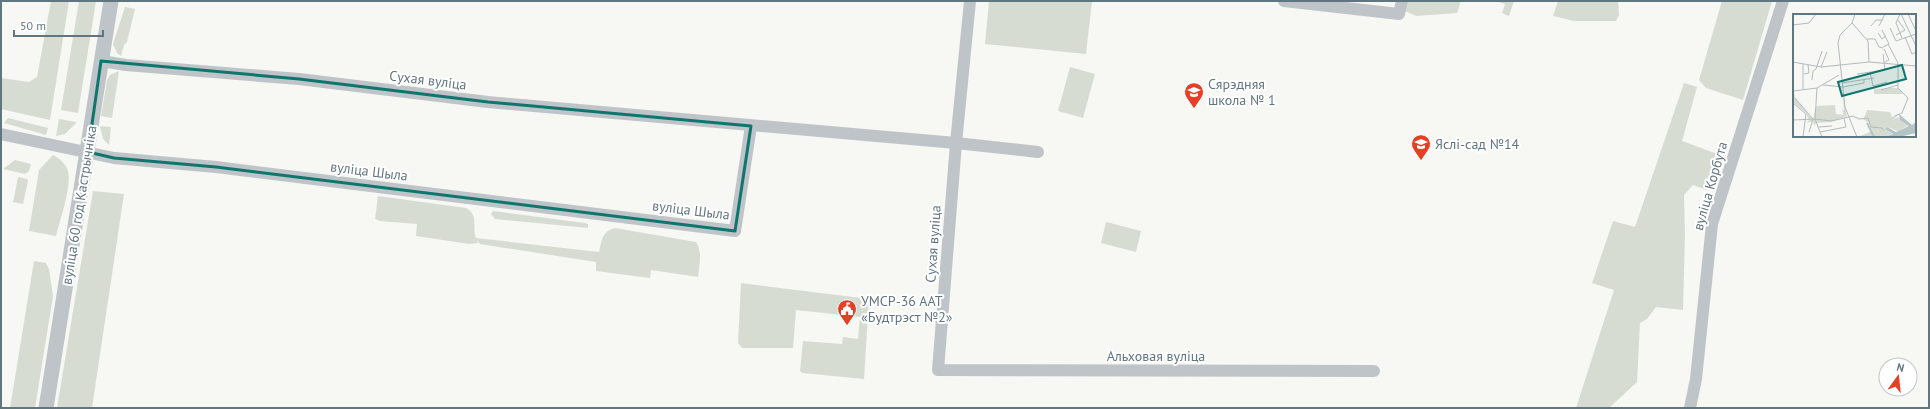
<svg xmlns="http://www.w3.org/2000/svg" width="1930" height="409" viewBox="0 0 1930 409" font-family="'PT Sans',sans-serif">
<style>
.green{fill:#d7dcd3}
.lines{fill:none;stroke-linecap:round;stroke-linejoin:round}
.minor{stroke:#bec4c7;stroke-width:12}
.tertiary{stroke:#bec4c7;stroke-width:15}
.marked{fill:none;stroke:#0f766e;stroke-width:3;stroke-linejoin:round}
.labels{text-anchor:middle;stroke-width:4;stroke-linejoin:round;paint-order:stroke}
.street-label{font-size:14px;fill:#627680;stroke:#fff}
.poi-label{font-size:14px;fill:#627680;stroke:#fff;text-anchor:start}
.inset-river{fill:none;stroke:#b5c5c7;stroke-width:2}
.inset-road{fill:none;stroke:#b2bbbf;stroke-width:1}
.view{fill:#0f766e;fill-opacity:0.15;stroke:#0f766e;stroke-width:2}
.inset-edge{fill:none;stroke:#627680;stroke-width:2}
</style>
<rect width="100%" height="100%" fill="#f7f7f4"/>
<g class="green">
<polygon points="51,1 69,1 50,120 1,109 1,78 29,82 37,77"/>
<polygon points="79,1 96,1 78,113 61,110"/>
<polygon points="989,1 1092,1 1086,54 985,44"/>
<polygon points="1408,1 1461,1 1457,13 1416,16 1405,11"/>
<polygon points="1495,1 1514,1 1509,16 1502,13 1505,4"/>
<polygon points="1558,1 1618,1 1619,15 1616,21 1574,21 1553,16"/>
<polygon points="1722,1 1772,1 1743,100 1706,88 1699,80"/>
<polygon points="125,7 135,9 127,42 124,45 121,56 117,53 113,44"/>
<polygon points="1070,67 1095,74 1083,118 1058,111"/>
<polygon points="119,71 112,118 101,116 107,80 110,75"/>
<polygon points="1684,83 1697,87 1682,141 1720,155 1707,190 1693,185 1684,195 1685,234 1683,310 1656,307 1647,319 1640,323 1637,382 1609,408 1576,408 1614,290 1592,283 1613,221 1635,227"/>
<polygon points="8,118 48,128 46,135 4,123"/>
<polygon points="59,119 76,122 77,122 65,134 56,136"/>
<polygon points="100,126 111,127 109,145 103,139"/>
<path d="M53 155C59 158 66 164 68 171 72 186 60 220 56 236L29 231 39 170Z"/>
<polygon points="15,160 31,164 29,171 25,174 3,169"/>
<polygon points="18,177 27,179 28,181 23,204 13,202"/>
<polygon points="93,191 124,194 92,408 57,408"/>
<path d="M378 196 466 208C479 215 472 227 476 238L599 252C602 240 602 231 615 228L696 242C703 252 699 266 698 277L651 270 650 278 596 271V262L480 244 477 240 478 243 469 244 416 236 417 224 380 221 375 219Z"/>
<polygon points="493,211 585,223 588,224 588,228 495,219 491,214"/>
<polygon points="1106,222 1141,231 1136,252 1101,243"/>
<polygon points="34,261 46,263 49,269 53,296 35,408 10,408"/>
<polygon points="741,283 869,299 864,379 802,373 800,371 803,341 842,344 843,337 858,339 860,317 796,310 793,348 742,348 738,343"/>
</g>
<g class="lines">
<g class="minor">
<polyline points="970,1 956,143 938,370 1374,371"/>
<polyline points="1284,1 1399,14 1402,1"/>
<polyline points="101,61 126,65 299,79 488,102 956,143 1038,152"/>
<polyline points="1,134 114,158 216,167 735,231 751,126"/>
<polyline points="1690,408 1696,379 1712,224 1783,1"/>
</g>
<polyline class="tertiary" points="46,408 111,1"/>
</g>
<path class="marked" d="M101 61 299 79 488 102 751 126 735 231 216 167 114 158 88 152Z"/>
<defs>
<symbol id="school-pin" viewBox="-11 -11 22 30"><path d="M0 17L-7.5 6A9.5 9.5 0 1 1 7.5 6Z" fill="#e53f26" stroke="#fff"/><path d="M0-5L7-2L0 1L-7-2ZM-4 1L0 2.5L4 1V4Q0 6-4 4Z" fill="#fff"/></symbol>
<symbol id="civic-pin" viewBox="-11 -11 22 30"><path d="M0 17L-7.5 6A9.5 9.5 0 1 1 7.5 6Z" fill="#e53f26" stroke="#fff"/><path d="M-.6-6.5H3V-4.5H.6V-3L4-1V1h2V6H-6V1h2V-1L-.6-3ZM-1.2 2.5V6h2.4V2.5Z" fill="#fff"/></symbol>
</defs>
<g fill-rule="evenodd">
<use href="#school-pin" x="1183" y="81" width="22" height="30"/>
<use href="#school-pin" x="1410" y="133" width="22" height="30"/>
<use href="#civic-pin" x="836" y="298" width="22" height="30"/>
</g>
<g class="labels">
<g class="street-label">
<text transform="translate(428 80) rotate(7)" y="5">Сухая вуліца</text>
<text transform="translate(369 171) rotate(7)" y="5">вуліца Шыла</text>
<text transform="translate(1710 186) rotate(-74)" y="5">вуліца Корбута</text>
<text transform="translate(79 205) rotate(-81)" y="5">вуліца 60 год Кастрычніка</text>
<text transform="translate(691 210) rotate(7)" y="5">вуліца Шыла</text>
<text transform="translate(933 244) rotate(-86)" y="5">Сухая вуліца</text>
<text x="1156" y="361">Альховая вуліца</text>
</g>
<g class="poi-label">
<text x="1208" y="89">Сярэдняя<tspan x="1208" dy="16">школа № 1</tspan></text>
<text x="1435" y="149">Яслі-сад №14</text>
<text x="861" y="306">УМСР-36 ААТ<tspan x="861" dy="16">«Будтрэст №2»</tspan></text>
</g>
</g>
<g transform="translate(1793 14)">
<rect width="123" height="123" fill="#f7f7f4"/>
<path d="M95 74H105L110 80H81V75ZM46 75 49 95 51 96 49 77 54 102 38 108 23 109 21 112 20 107 14 109 16 106 13 99 0 88 1 77 2 84 20 106 23 92 42 91 43 100 50 101ZM74 96 97 98 99 103 106 99 100 106 104 103 116 111 105 117 94 113 92 115 99 120 95 123H65L79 117 76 109 70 105 75 104H71Z" fill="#d7dcd3"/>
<path d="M106 100 119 111 123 108V119L106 123H93L100 120 92 115 94 113 103 118 116 112 107 106Z" fill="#b5c5c7"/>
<path class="inset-river" d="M74 109 81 123M103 123 123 116"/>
<path class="inset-road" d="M62 0 59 9 47 21 45 29 52 93 64 123M107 0 103 9 109 24M108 0 123 32M115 0 123 17M59 9 75 27 76 48M0 11 16 9 23 0M78 12 83 6H90M86 12 92 0M97 14 103 27 123 20M89 16 96 30 90 33M85 19 89 25 93 22M103 21 112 16 104 5M112 23 119 40 123 38M74 25H82L86 33 90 34M95 30 105 49V74L115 84 109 99 102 102M91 35 96 46 92 48M0 48 28 53 76 48 123 52M28 53 34 38M77 58 80 72 94 68M11 60 16 59 15 51M64 60 92 56 90 40M19 66 20 57 23 55 29 37M49 69 81 64M30 71 50 73 71 69V66M10 76V50M88 76 105 71M0 77 24 74M2 84 20 105M0 89 13 100 10 123M0 106 22 105 38 107 60 102 66 105 75 104 78 113 89 114 91 117M26 113 39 112M16 118 20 105M27 118 53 113 51 104M29 123 22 105 24 74 46 61"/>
<path class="view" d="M109 51 113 65 49 82 45 68Z"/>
<rect width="123" height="123" class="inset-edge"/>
</g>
<rect width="1930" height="409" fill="none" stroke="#627680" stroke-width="4"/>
<g transform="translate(1898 377) rotate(15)"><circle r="19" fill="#ffffff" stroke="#c0c8cc"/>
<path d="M0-3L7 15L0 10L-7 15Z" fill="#e53f26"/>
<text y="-6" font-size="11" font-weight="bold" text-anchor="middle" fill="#627680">N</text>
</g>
<path d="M14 30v6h89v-6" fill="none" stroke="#627680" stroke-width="2"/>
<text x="20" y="30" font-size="12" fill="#627680" stroke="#ffffff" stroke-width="3" paint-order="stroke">50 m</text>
</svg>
